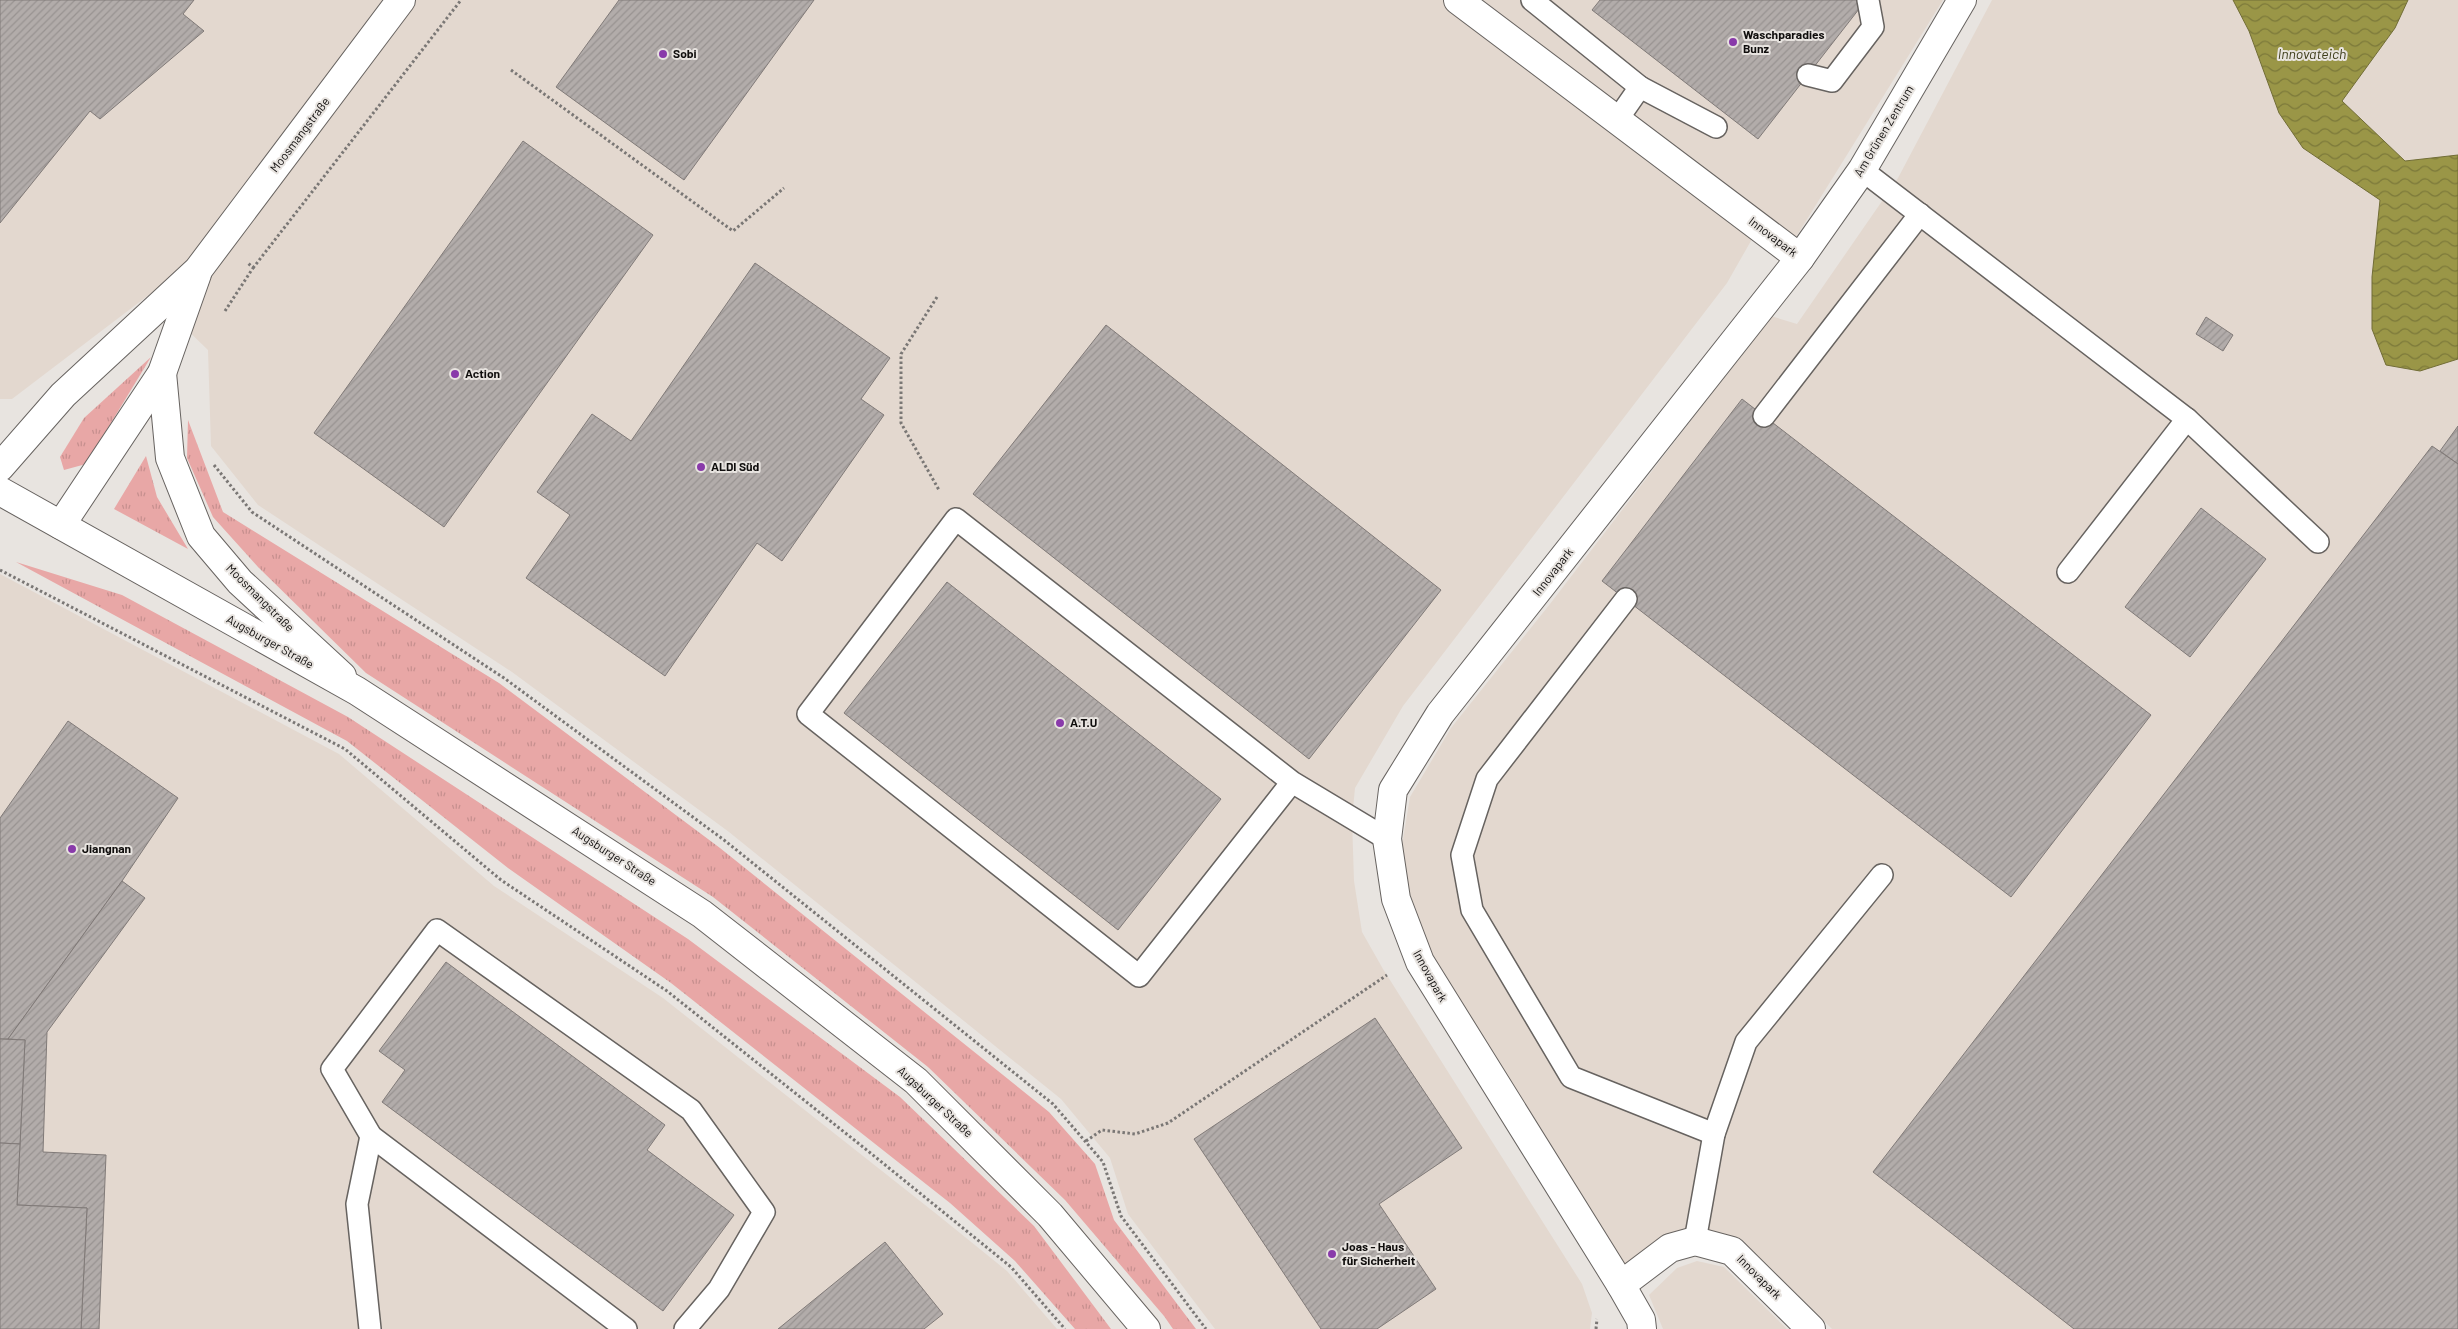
<svg xmlns="http://www.w3.org/2000/svg" width="2458" height="1329" viewBox="0 0 2458 1329" font-family="Barlow,sans-serif">
<style>
.built{fill:#e3d8cf}
.grass{fill:url(#grass-tufts)}
.water{fill:url(#water-waves);stroke:#716d36}
.building{fill:url(#building-hatch);stroke:#807a78}
.lines{fill:none;stroke-linecap:round;stroke-linejoin:round}
.service-casing{stroke:#676360;stroke-width:24}
.minor-casing{stroke:#676360;stroke-width:30}
.secondary-casing{stroke:#676360;stroke-width:30}
.path{stroke:#7a7775;stroke-width:3;stroke-dasharray:2.5 2.5;stroke-linecap:butt}
.service{stroke:#fff;stroke-width:21}
.minor{stroke:#fff;stroke-width:28}
.secondary{stroke:#fff;stroke-width:28}
.poi-dot{fill:#893aaa;stroke:#e8e4e0;stroke-width:2}
.labels{text-anchor:middle;stroke-width:4;stroke-linejoin:round;paint-order:stroke}
.poi-label{font-size:12px;font-weight:bold;fill:#100e0d;stroke:#e8e4e0;text-anchor:start}
.street-label{font-size:12px;fill:#100e0d;stroke:#e8e4e0}
.water-label{font-size:14px;font-style:italic;fill:#3f3e1b;stroke:#e8e4e0}
</style>
<defs>
<pattern id="grass-tufts" width="24" height="20" patternUnits="userSpaceOnUse" patternTransform="scale(1.25)"><rect width="24" height="20" fill="#e8a7a6"/><path d="M3 7l-1-3M5 7V3M7 7l1-3M15 17l-1-3M17 17v-4M19 17l1-3" fill="none" stroke="#c68f8e"/></pattern>
<pattern id="water-waves" width="16" height="10" patternUnits="userSpaceOnUse" patternTransform="scale(1.25)"><rect width="16" height="10" fill="#9a9647"/><path d="M0 5q4-4 8 0t8 0" fill="none" stroke="#7c793a"/></pattern>
<pattern id="building-hatch" width="6" height="6" patternUnits="userSpaceOnUse" patternTransform="scale(1.25)"><rect width="6" height="6" fill="#b2acaa"/><path d="M-1 1l2-2M0 6l6-6M5 7l2-2" fill="none" stroke="#989391"/></pattern>
</defs>
<rect width="100%" height="100%" fill="#e8e4e0"/>
<g class="built">
<polygon points="0,0 1943,0 1796,237 1764,218 1727,283 1403,706 1355,788 1352,819 1354,881 1362,932 1383,969 1582,1284 1592,1313 1590,1329 1215,1329 1128,1214 1110,1158 1061,1099 729,832 512,672 258,505 211,446 208,350 150,294 12,399 0,399"/>
<polygon points="1992,0 2458,0 2458,1329 1832,1329 1741,1239 1695,1226 1622,1267 1434,959 1410,900 1402,845 1410,797 1451,728 1550,604 1771,316 1797,324 1898,178"/>
<polygon points="0,574 339,754 494,886 663,998 939,1216 1007,1271 1057,1329 0,1329"/>
<polygon points="1697,1261 1724,1267 1787,1329 1663,1329 1649,1295 1677,1268"/>
</g>
<g class="grass">
<polygon points="151,357 86,464 64,470 60,457 84,418"/>
<polygon points="188,420 223,512 499,683 720,848 1049,1112 1095,1164 1114,1220 1196,1329 1173,1329 1164,1316 1065,1200 928,1067 713,897 366,673 258,567 213,517 187,458"/>
<polygon points="146,456 157,497 188,549 114,509"/>
<polygon points="16,562 122,595 348,717 688,939 900,1097 1034,1226 1111,1329 1075,1329 1015,1261 950,1203 671,983 508,868 347,741"/>
</g>
<polygon class="water" points="2233,0 2408,0 2395,28 2342,101 2405,161 2458,155 2458,359 2420,371 2386,365 2372,329 2372,277 2380,200 2303,148 2279,113 2249,31"/>
<g class="building">
<polygon points="0,0 194,0 183,14 204,31 100,119 90,111 0,223"/>
<polygon points="619,0 814,0 684,180 556,87"/>
<polygon points="1600,0 1866,0 1758,139 1592,10"/>
<polygon points="523,141 653,235 444,527 314,433"/>
<polygon points="755,263 890,358 861,399 884,415 782,561 757,543 665,676 526,578 570,515 537,492 592,414 631,441"/>
<polygon points="2206,317 2233,335 2223,351 2196,334"/>
<polygon points="1106,325 1441,590 1309,759 973,494"/>
<polygon points="1742,399 2151,715 2011,897 1602,581"/>
<polygon points="2458,426 2458,464 2440,451"/>
<polygon points="2432,446 2458,464 2458,1329 2074,1329 1873,1172"/>
<polygon points="2201,508 2266,559 2190,657 2125,607"/>
<polygon points="947,582 1221,799 1118,930 844,713"/>
<polygon points="68,721 178,798 122,881 8,1039 0,1039 0,818"/>
<polygon points="122,881 145,898 47,1032 43,1152 106,1155 99,1329 81,1329 87,1208 17,1205 25,1040 8,1039"/>
<polygon points="446,962 665,1125 647,1150 734,1215 663,1311 382,1102 405,1070 379,1051"/>
<polygon points="1375,1018 1462,1148 1379,1204 1436,1289 1377,1329 1321,1329 1194,1139"/>
<polygon points="0,1039 25,1040 20,1144 0,1143"/>
<polygon points="0,1143 20,1144 17,1205 87,1208 81,1329 0,1329"/>
<polygon points="885,1242 943,1314 924,1329 778,1329"/>
</g>
<g class="lines">
<defs>
<g id="service">
<polyline points="1532,0 1640,87"/>
<polyline points="1808,75 1832,81 1873,27 1868,0"/>
<polyline points="1617,120 1640,87 1716,127"/>
<polyline points="1862,170 2187,419 2068,572"/>
<polyline points="1764,416 1920,214"/>
<polyline points="2187,419 2318,542"/>
<polyline points="1626,599 1487,779 1462,855 1472,910 1571,1077 1714,1134"/>
<polyline points="1292,782 1139,976 808,714 956,519 1292,782 1387,839"/>
<polyline points="1695,1241 1714,1134 1746,1042 1882,875"/>
<polyline points="370,1329 357,1204 371,1136"/>
<polyline points="626,1329 371,1136 332,1069 437,930 691,1110 764,1212 719,1289 685,1329"/>
</g>
<g id="minor">
<polyline points="1458,0 1800,258 1440,714 1393,790 1387,839 1396,899 1420,962 1621,1285 1641,1320 1642,1329"/>
<polyline points="1800,258 1862,170 1962,0"/>
<polyline points="162,373 170,458 201,536 240,582 342,676"/>
<polyline points="0,467 63,395 198,270 401,0"/>
<polyline points="61,525 162,373 197,274"/>
<polyline points="1621,1285 1670,1248 1695,1241 1732,1251 1811,1329"/>
</g>
<polyline id="secondary" points="0,491 357,691 702,914 916,1081 1050,1215 1146,1329"/>
</defs>
<use href="#service" class="service-casing"/>
<use href="#minor" class="minor-casing"/>
<use href="#secondary" class="secondary-casing"/>
<g class="path">
<polyline points="511,70 733,231 784,188"/>
<polyline points="253,268 461,0"/>
<polyline points="937,297 901,354 901,423 939,490"/>
<polyline points="225,311 253,268 248,263"/>
<polyline points="214,465 252,512 504,678 724,840 1053,1104 1103,1162 1121,1216 1206,1329"/>
<polyline points="0,570 345,749 501,880 667,991 868,1151 1011,1267 1065,1329"/>
<polyline points="1086,1141 1102,1130 1135,1134 1168,1123 1387,975"/>
<polyline points="1596,1329 1597,1319"/>
</g>
<use href="#service" class="service"/>
<use href="#minor" class="minor"/>
<use href="#secondary" class="secondary"/>
</g>
<g class="poi-dot">
<circle cx="1733" cy="42" r="5"/>
<circle cx="663" cy="54" r="5"/>
<circle cx="455" cy="374" r="5"/>
<circle cx="701" cy="467" r="5"/>
<circle cx="1060" cy="723" r="5"/>
<circle cx="72" cy="849" r="5"/>
<circle cx="1332" cy="1254" r="5"/>
</g>
<g class="labels">
<g class="poi-label">
<text x="1743" y="39">Waschparadies<tspan x="1743" dy="14">Bunz</tspan></text>
<text x="673" y="58">Sobi</text>
<text x="465" y="378">Action</text>
<text x="711" y="471">ALDI Süd</text>
<text x="1070" y="727">A.T.U</text>
<text x="82" y="853">Jiangnan</text>
<text x="1342" y="1251">Joas - Haus<tspan x="1342" dy="14">für Sicherheit</tspan></text>
</g>
<g class="street-label">
<text transform="translate(1884 131) rotate(-59)" y="4">Am Grünen Zentrum</text>
<text transform="translate(300 135) rotate(-53)" y="4">Moosmangstraße</text>
<text transform="translate(1773 237) rotate(37)" y="4">Innovapark</text>
<text transform="translate(1553 572) rotate(-52)" y="4">Innovapark</text>
<text transform="translate(260 598) rotate(45)" y="4">Moosmangstraße</text>
<text transform="translate(270 642) rotate(29)" y="4">Augsburger Straße</text>
<text transform="translate(614 856) rotate(33)" y="4">Augsburger Straße</text>
<text transform="translate(1430 976) rotate(61)" y="4">Innovapark</text>
<text transform="translate(935 1102) rotate(43)" y="4">Augsburger Straße</text>
<text transform="translate(1759 1277) rotate(45)" y="4">Innovapark</text>
</g>
<g class="water-label">
<text x="2312" y="59">Innovateich</text>
</g>
</g>
</svg>
